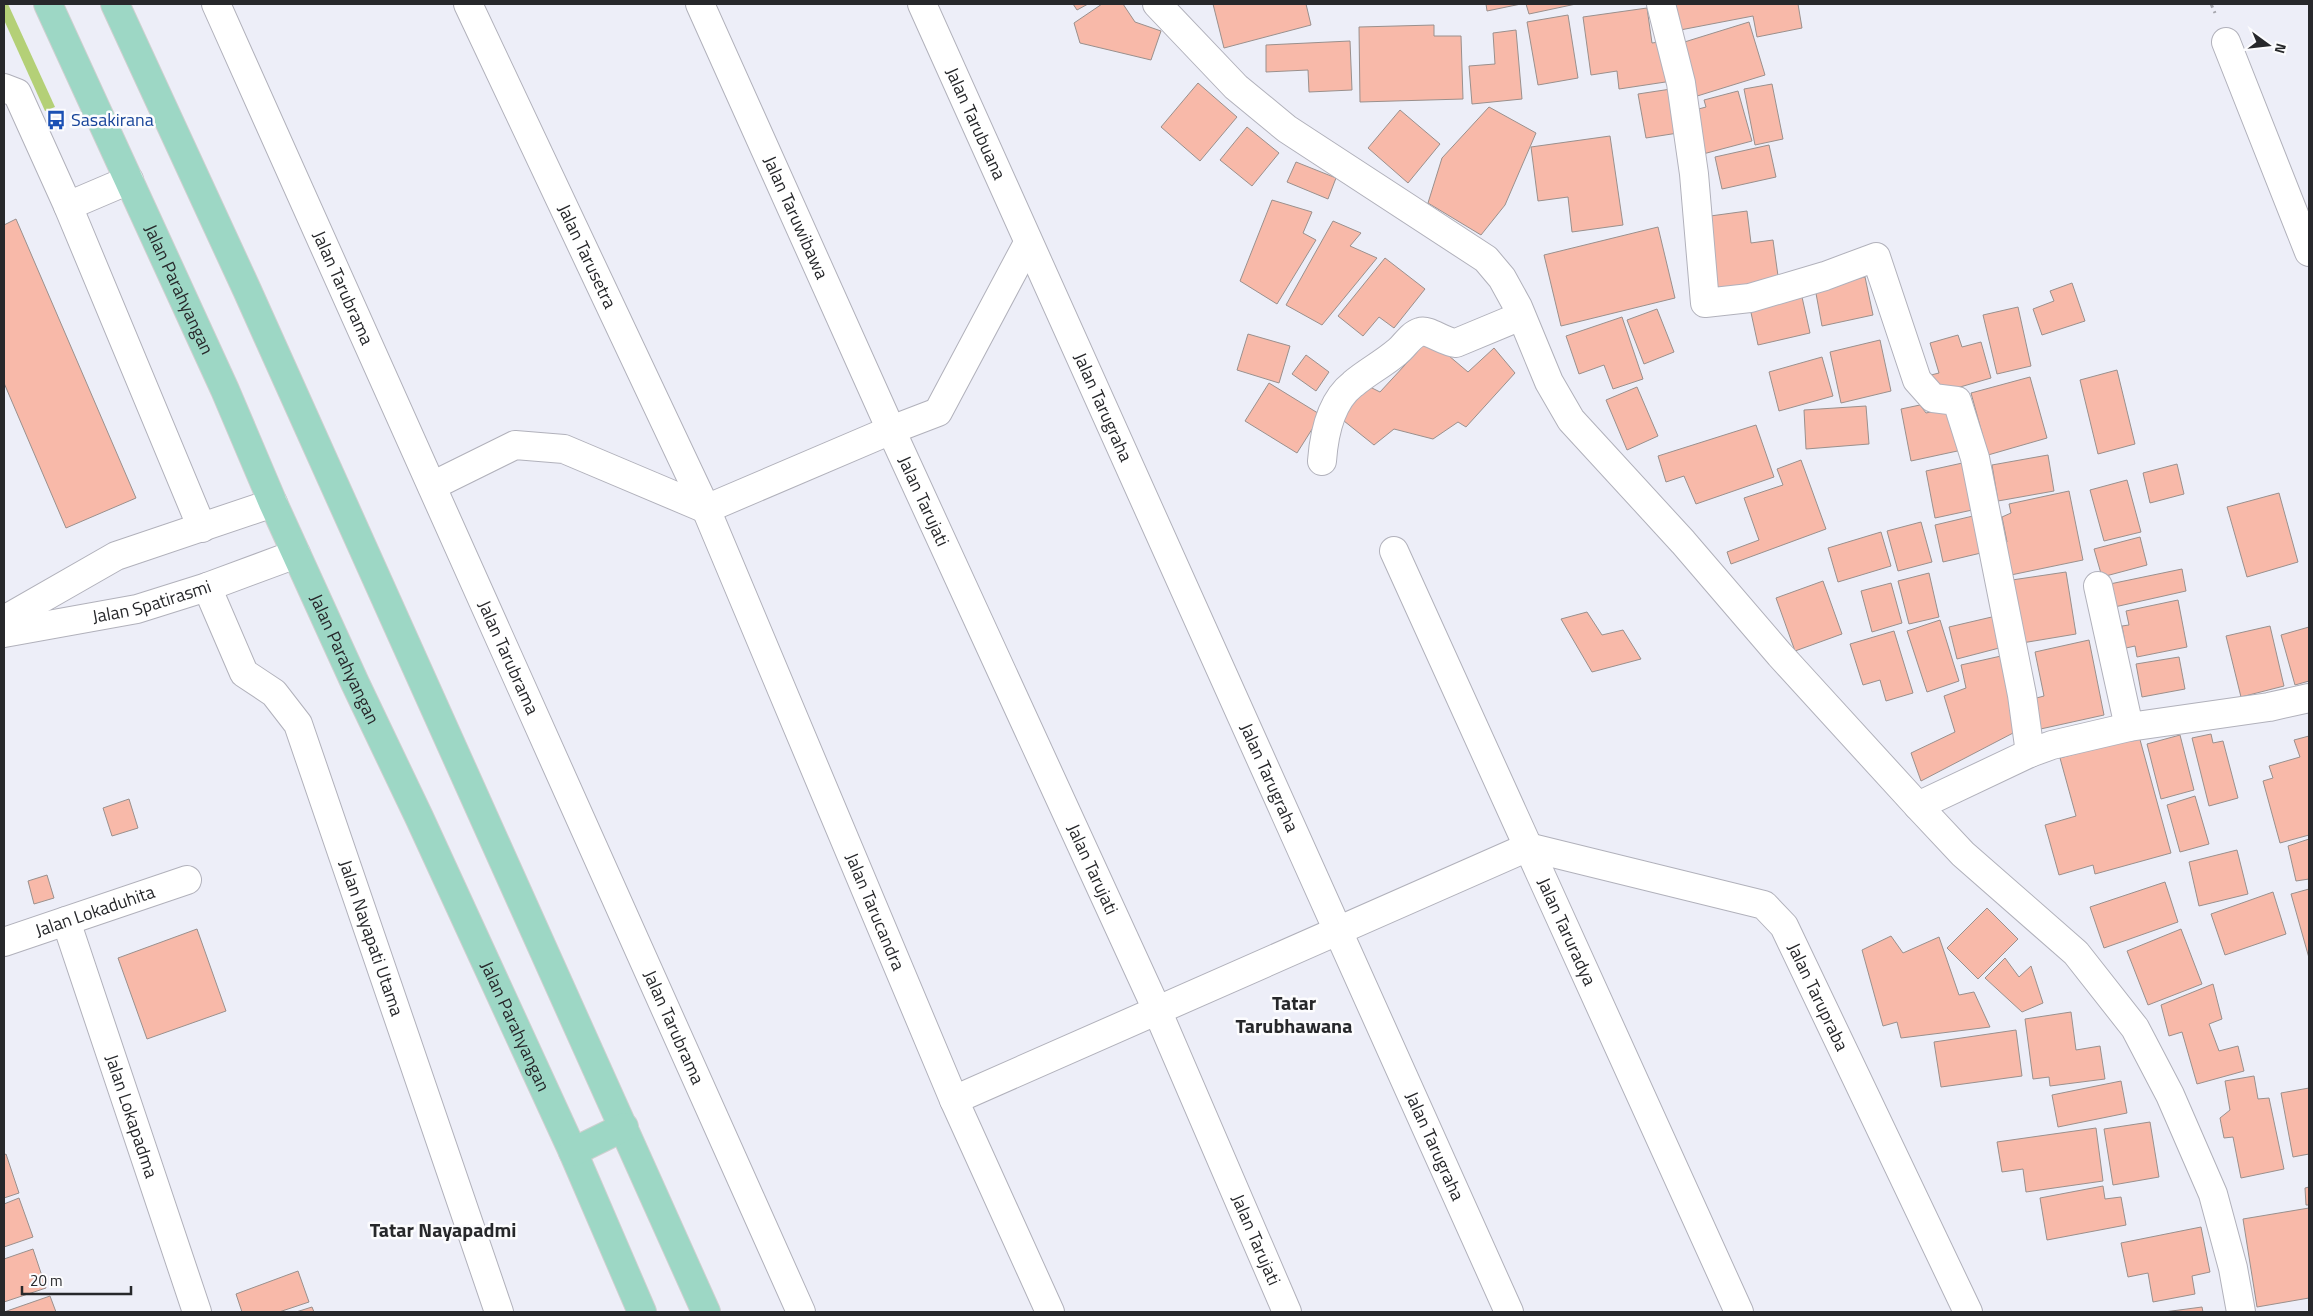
<svg xmlns="http://www.w3.org/2000/svg" width="2313" height="1316" viewBox="0 0 2313 1316" font-family="'Titillium Web',sans-serif">
<style>
.green{fill:#b4d077}
.building{fill:#f8b9a9;stroke:#9a908d}
.lines{fill:none;stroke-linecap:round;stroke-linejoin:round}
.minor-casing{stroke:#b1b1bb;stroke-width:30}
.major-casing{stroke:#cfd0d0;stroke-width:30}
.path{stroke:#a5a6ae;stroke-width:3;stroke-dasharray:4 4;stroke-linecap:butt}
.minor{stroke:#fff;stroke-width:28}
.major{stroke:#9dd7c5;stroke-width:28}
.labels{text-anchor:middle;stroke-width:5;stroke-linejoin:round;paint-order:stroke}
.transit-label{font-size:18px;fill:#164399;stroke:#fcfcfe;text-anchor:start}
.street-label{font-size:18px;fill:#27282b;stroke:#fcfcfe}
.quarter-label{font-size:20px;font-weight:bold;fill:#27282b;stroke:#fcfcfe}
</style>
<rect width="100%" height="100%" fill="#edeef8"/>
<polygon class="green" points="4,4 8,4 55,107 45,111 4,20"/>
<g class="building">
<polygon points="1073,4 1088,4 1077,10"/>
<polygon points="1102,4 1123,4 1135,22 1161,31 1151,60 1080,43 1074,23"/>
<polygon points="1213,4 1306,4 1311,25 1224,48"/>
<polygon points="1486,4 1521,4 1487,11"/>
<polygon points="1526,4 1576,4 1529,14"/>
<polygon points="1674,4 1798,4 1802,28 1757,37 1753,16 1675,31"/>
<polygon points="1647,8 1652,43 1666,41 1672,81 1619,89 1617,71 1591,75 1583,17"/>
<polygon points="1568,15 1578,78 1538,85 1527,22"/>
<polygon points="1749,22 1765,75 1694,97 1678,44"/>
<polygon points="1434,25 1434,36 1461,36 1463,99 1360,102 1359,27"/>
<polygon points="1516,30 1522,99 1472,104 1469,66 1495,64 1493,33"/>
<polygon points="1350,41 1352,90 1309,92 1308,70 1266,72 1266,45"/>
<polygon points="1198,83 1237,117 1200,161 1161,127"/>
<polygon points="1772,84 1783,139 1755,145 1744,89"/>
<polygon points="1671,89 1678,133 1646,138 1638,94"/>
<polygon points="1738,91 1752,141 1703,154 1691,111 1706,107 1704,100"/>
<polygon points="1489,107 1536,133 1505,205 1481,235 1428,203 1442,158"/>
<polygon points="1400,110 1440,144 1408,183 1368,148"/>
<polygon points="1247,127 1279,153 1252,186 1220,160"/>
<polygon points="1610,136 1623,225 1572,232 1568,197 1538,201 1531,147"/>
<polygon points="1769,145 1776,177 1722,189 1715,157"/>
<polygon points="1296,162 1336,178 1328,199 1287,182"/>
<polygon points="1272,200 1312,212 1303,233 1316,240 1277,304 1240,281"/>
<polygon points="1747,211 1751,243 1773,240 1779,283 1713,293 1703,217"/>
<polygon points="16,219 136,498 66,528 4,383 4,225"/>
<polygon points="1333,221 1361,233 1350,246 1377,258 1322,325 1286,305"/>
<polygon points="1658,227 1675,298 1561,326 1544,255"/>
<polygon points="1385,258 1425,289 1394,328 1379,317 1363,336 1338,316"/>
<polygon points="1865,277 1873,315 1822,326 1815,288"/>
<polygon points="2072,283 2085,321 2042,335 2033,309 2054,301 2050,291"/>
<polygon points="1802,297 1810,333 1758,345 1750,308"/>
<polygon points="2018,307 2031,366 1997,374 1983,315"/>
<polygon points="1657,309 1674,352 1644,364 1627,320"/>
<polygon points="1622,317 1643,379 1613,389 1604,365 1579,374 1566,336"/>
<polygon points="1248,334 1290,346 1279,383 1237,370"/>
<polygon points="1958,335 1962,347 1981,342 1991,378 1936,394 1931,375 1939,373 1930,343"/>
<polygon points="1429,339 1468,372 1494,348 1515,373 1466,427 1458,422 1433,439 1394,429 1374,445 1339,417 1366,385 1380,392"/>
<polygon points="1880,340 1891,391 1841,403 1830,352"/>
<polygon points="1306,355 1329,372 1316,391 1292,374"/>
<polygon points="1822,357 1833,396 1779,411 1769,372"/>
<polygon points="2117,370 2135,444 2098,454 2080,380"/>
<polygon points="2030,377 2047,438 1988,455 1971,393"/>
<polygon points="1269,383 1321,415 1297,453 1245,421"/>
<polygon points="1637,387 1658,436 1627,450 1606,400"/>
<polygon points="1920,405 1926,413 1953,407 1962,450 1911,461 1901,409"/>
<polygon points="1866,406 1869,444 1806,449 1804,410"/>
<polygon points="1756,425 1774,477 1696,504 1684,476 1666,482 1658,456"/>
<polygon points="2048,455 2054,491 1998,501 1992,465"/>
<polygon points="1801,460 1826,529 1731,564 1727,552 1759,540 1744,498 1783,485 1777,469"/>
<polygon points="1967,462 1977,509 1935,518 1926,471"/>
<polygon points="2177,464 2184,494 2150,503 2143,473"/>
<polygon points="2127,480 2141,532 2104,541 2090,490"/>
<polygon points="2069,491 2083,560 2006,576 1999,544 2007,542 2002,517 2011,513 2009,504"/>
<polygon points="2279,493 2298,562 2247,577 2227,507"/>
<polygon points="1973,516 1981,553 1943,562 1935,525"/>
<polygon points="1921,522 1932,562 1898,571 1887,531"/>
<polygon points="1881,532 1891,566 1838,582 1828,548"/>
<polygon points="2140,537 2147,565 2102,577 2094,549"/>
<polygon points="2182,569 2186,591 2110,608 2105,585"/>
<polygon points="2066,572 2076,634 2022,643 2012,580"/>
<polygon points="1929,573 1939,617 1909,624 1898,581"/>
<polygon points="1823,581 1842,634 1795,651 1776,598"/>
<polygon points="1891,583 1902,623 1872,632 1861,591"/>
<polygon points="2178,600 2187,647 2137,657 2135,646 2126,648 2122,626 2129,625 2126,611"/>
<polygon points="1587,612 1602,635 1623,630 1641,659 1592,672 1561,619"/>
<polygon points="1996,616 2003,647 1957,659 1949,627"/>
<polygon points="1940,620 1959,681 1927,692 1907,631"/>
<polygon points="2270,626 2284,686 2241,697 2226,636"/>
<polygon points="2309,627 2309,681 2295,685 2281,635"/>
<polygon points="1894,631 1913,693 1886,701 1880,680 1863,685 1850,644"/>
<polygon points="2089,640 2104,715 2036,730 2029,700 2044,696 2035,652"/>
<polygon points="2001,656 2015,732 1921,781 1911,753 1955,732 1944,696 1966,688 1961,665"/>
<polygon points="2179,657 2185,689 2142,697 2136,664"/>
<polygon points="2211,734 2213,743 2223,741 2238,798 2209,806 2192,738"/>
<polygon points="2180,735 2194,790 2161,799 2147,744"/>
<polygon points="2139,736 2171,853 2095,874 2093,865 2059,875 2045,825 2076,816 2060,758"/>
<polygon points="2309,736 2309,835 2280,843 2263,781 2273,778 2269,766 2300,757 2294,740"/>
<polygon points="2195,796 2209,844 2180,852 2167,805"/>
<polygon points="129,799 138,828 112,836 103,808"/>
<polygon points="2309,839 2309,879 2296,881 2288,846"/>
<polygon points="2237,850 2248,894 2199,906 2189,862"/>
<polygon points="47,875 54,898 34,904 28,881"/>
<polygon points="2165,882 2178,922 2104,948 2090,907"/>
<polygon points="2309,889 2309,958 2291,894"/>
<polygon points="2273,892 2286,934 2225,955 2211,914"/>
<polygon points="1987,908 2018,939 1978,979 1947,948"/>
<polygon points="197,929 226,1011 147,1039 118,958"/>
<polygon points="2181,929 2202,984 2148,1005 2127,951"/>
<polygon points="1891,936 1903,953 1939,937 1959,995 1974,992 1990,1027 1901,1038 1897,1022 1883,1026 1862,950"/>
<polygon points="2005,958 2019,977 2031,966 2043,1003 2022,1012 1985,978"/>
<polygon points="2213,984 2222,1019 2209,1024 2219,1051 2238,1046 2244,1071 2197,1084 2182,1032 2169,1036 2161,1005"/>
<polygon points="2071,1012 2076,1050 2100,1046 2105,1079 2050,1086 2049,1077 2033,1079 2025,1019"/>
<polygon points="2016,1030 2022,1076 1941,1087 1934,1042"/>
<polygon points="2254,1076 2258,1099 2269,1098 2284,1169 2241,1178 2233,1137 2224,1138 2220,1118 2230,1110 2225,1081"/>
<polygon points="2121,1081 2127,1113 2058,1127 2052,1095"/>
<polygon points="2309,1088 2309,1154 2293,1157 2281,1093"/>
<polygon points="2150,1122 2159,1177 2113,1185 2104,1129"/>
<polygon points="2096,1128 2103,1181 2026,1192 2023,1169 2002,1172 1997,1142"/>
<polygon points="6,1154 19,1193 4,1198 4,1155"/>
<polygon points="2103,1186 2105,1199 2121,1197 2126,1225 2047,1240 2040,1198"/>
<polygon points="2309,1187 2309,1205 2306,1205 2305,1188"/>
<polygon points="19,1198 33,1237 4,1247 4,1204"/>
<polygon points="2309,1208 2309,1298 2257,1307 2243,1219"/>
<polygon points="2201,1227 2210,1272 2192,1276 2195,1294 2153,1302 2148,1273 2128,1277 2121,1243"/>
<polygon points="33,1249 46,1288 4,1302 4,1259"/>
<polygon points="298,1271 309,1302 279,1312 242,1312 236,1294"/>
<polygon points="50,1296 56,1312 4,1312"/>
<polygon points="312,1307 314,1312 296,1312"/>
<polygon points="2202,1307 2203,1312 2164,1312"/>
</g>
<g class="lines">
<defs>
<g id="minor">
<path id="s1" d="M216 4 801 1312"/>
<path id="s2" d="M468 4 706 509 954 1100 1050 1312"/>
<path id="s3" d="M700 4 891 430 1157 1010 1287 1312"/>
<path id="s4" d="M922 4 1509 1312"/>
<polyline points="1157,4 1236,87 1287,129 1486,259 1502,278 1518,307 1549,382 1571,420 1683,542 1780,655 1918,806 1963,854 2076,953 2135,1028 2170,1095 2213,1194 2233,1268 2241,1312"/>
<polyline points="1661,4 1681,83 1694,174 1705,303 1750,298 1825,276 1876,257 1917,380 1933,398 1957,401 1975,458 2022,695 2030,753"/>
<polyline points="2226,42 2309,252"/>
<polyline points="4,88 17,93 68,206 202,528"/>
<polyline points="68,206 129,180"/>
<path d="M1322 461C1324 434 1331 401 1353 384 1367 372 1383 364 1397 352 1405 346 1410 335 1420 332 1429 329 1443 342 1456 343L1521 316"/>
<polyline points="432,486 515,445 564,449 706,509 891,430 938,412 1028,243"/>
<path id="s5" d="M1394 551 1739 1312"/>
<polyline points="2098,586 2129,727"/>
<path id="s6" d="M207 587 244 673 274 693 298 724 499 1312"/>
<polyline points="4,620 116,556 273,503"/>
<path id="s7" d="M4 633 137 609 207 587 296 554"/>
<polyline points="1918,806 2030,753 2052,745 2129,727 2269,707 2309,698"/>
<path id="s8" d="M66 921 197 1312"/>
<path id="s9" d="M4 942 187 880"/>
<path id="s10" d="M954 1100 1528 847 1764 905 1784 926 1968 1312"/>
</g>
<g id="major">
<path id="s11" d="M48 4 225 390 273 503 355 683 419 817 573 1152 642 1312"/>
<polyline points="115,4 247,290 706,1312"/>
<polyline points="573,1152 624,1127"/>
</g>
</defs>
<use href="#minor" class="minor-casing"/>
<use href="#major" class="major-casing"/>
<polyline class="path" points="2211,4 2215,13"/>
<use href="#minor" class="minor"/>
<use href="#major" class="major"/>
</g>
<defs>
<symbol id="bus-bare" viewBox="-9 -9 18 18"><path d="M-5-6H5V4H4V6H2V4H-2V6H-4V4H-5ZM-3.5-4V0h7V-4ZM-3.5 1.2v1.5H-2V1.2ZM2 1.2v1.5H3.5V1.2Z" fill="#1a4fb4" stroke="#fcfcfe" stroke-width="2.5" paint-order="stroke"/></symbol>
</defs>
<g fill-rule="evenodd">
<use href="#bus-bare" x="42" y="106" width="28" height="28"/>
</g>
<g class="labels">
<g class="transit-label">
<text x="71" y="126">Sasakirana</text>
</g>
<g class="street-label">
<text dy="6" stroke="none"><textPath href="#s4" startOffset="131">Jalan Tarubuana</textPath></text>
<text dy="6" stroke="none"><textPath href="#s3" startOffset="234">Jalan Taruwibawa</textPath></text>
<text dy="6" stroke="none"><textPath href="#s2" startOffset="279">Jalan Tarusetra</textPath></text>
<text dy="6" stroke="none"><textPath href="#s1" startOffset="311">Jalan Tarubrama</textPath></text>
<text dy="6" stroke="none"><textPath href="#s11" startOffset="314">Jalan Parahyangan</textPath></text>
<text dy="6" stroke="none"><textPath href="#s4" startOffset="442">Jalan Tarugraha</textPath></text>
<text dy="6" stroke="none"><textPath href="#s3" startOffset="545">Jalan Tarujati</textPath></text>
<text dy="6" stroke="none"><textPath href="#s7" startOffset="151">Jalan Spatirasmi</textPath></text>
<text dy="6" stroke="none"><textPath href="#s11" startOffset="719">Jalan Parahyangan</textPath></text>
<text dy="6" stroke="none"><textPath href="#s1" startOffset="716">Jalan Tarubrama</textPath></text>
<text dy="6" stroke="none"><textPath href="#s4" startOffset="848">Jalan Tarugraha</textPath></text>
<text dy="6" stroke="none"><textPath href="#s3" startOffset="950">Jalan Tarujati</textPath></text>
<text dy="6" stroke="none"><textPath href="#s9" startOffset="96">Jalan Lokaduhita</textPath></text>
<text dy="6" stroke="none"><textPath href="#s2" startOffset="995">Jalan Tarucandra</textPath></text>
<text dy="6" stroke="none"><textPath href="#s5" startOffset="418">Jalan Taruradya</textPath></text>
<text dy="6" stroke="none"><textPath href="#s6" startOffset="395">Jalan Nayapati Utama</textPath></text>
<text dy="6" stroke="none"><textPath href="#s10" startOffset="978">Jalan Tarupraba</textPath></text>
<text dy="6" stroke="none"><textPath href="#s11" startOffset="1124">Jalan Parahyangan</textPath></text>
<text dy="6" stroke="none"><textPath href="#s1" startOffset="1121">Jalan Tarubrama</textPath></text>
<text dy="6" stroke="none"><textPath href="#s8" startOffset="206">Jalan Lokapadma</textPath></text>
<text dy="6" stroke="none"><textPath href="#s4" startOffset="1252">Jalan Tarugraha</textPath></text>
<text dy="6" stroke="none"><textPath href="#s3" startOffset="1355">Jalan Tarujati</textPath></text>
</g>
<g class="quarter-label">
<text x="1294" y="1010">Tatar<tspan x="1294" dy="23">Tarubhawana</tspan></text>
<text x="443" y="1237">Tatar Nayapadmi</text>
</g>
</g>
<rect width="2313" height="1316" fill="none" stroke="#27282b" stroke-width="10"/>
<g transform="translate(2268 45) rotate(105)" stroke="#fcfcfe" stroke-width="4" paint-order="stroke">
<path d="M0-4L9 19L0 12L-9 19Z" fill="#27282b"/>
<text y="-8" font-size="14" font-weight="bold" text-anchor="middle" fill="#27282b">N</text>
</g>
<path d="M22 1286v8h109v-8" fill="none" stroke="#27282b" stroke-width="2.5"/>
<text x="30" y="1286" font-size="15" fill="#27282b" stroke="#fcfcfe" stroke-width="4" paint-order="stroke">20 m</text>
</svg>
